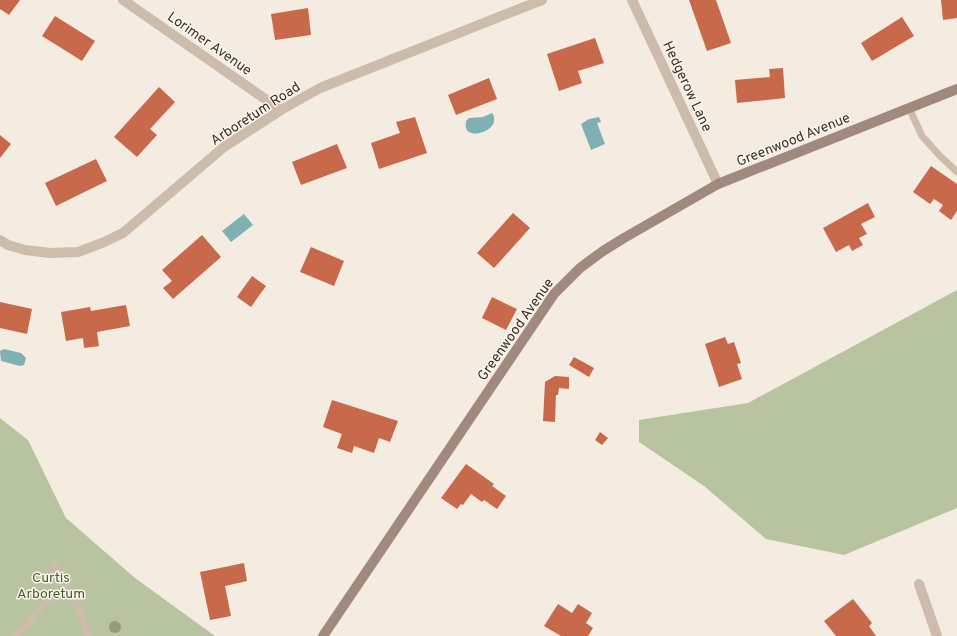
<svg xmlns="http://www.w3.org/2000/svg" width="957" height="636" viewBox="0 0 957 636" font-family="Overpass,sans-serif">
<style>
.green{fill:#b8c4a0}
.water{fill:#7fb0b2}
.building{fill:#c8694b}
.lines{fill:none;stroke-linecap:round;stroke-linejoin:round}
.lane{stroke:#cdbbac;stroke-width:7}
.street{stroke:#cdbbac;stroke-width:10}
.secondary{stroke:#a18a7d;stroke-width:10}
.tree{fill:#969b7f}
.labels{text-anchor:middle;stroke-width:3;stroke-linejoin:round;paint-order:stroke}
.street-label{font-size:14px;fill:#3b302b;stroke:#fbf5ee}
.park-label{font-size:14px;fill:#4a5a2e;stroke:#fbf5ee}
</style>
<rect width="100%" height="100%" fill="#f4ebe1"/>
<g class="green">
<polygon points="957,290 957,508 844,555 766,539 704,486 639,442 639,420 748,403"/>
<polygon points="0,418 28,440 66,518 135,578 215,636 0,636"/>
</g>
<g class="water">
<path d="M492 113C503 129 470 141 466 128 465 126 466 124 466 121L469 118 483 117Z"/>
<polygon points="599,117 601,122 597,123 605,144 591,150 581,124 589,119"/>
<polygon points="244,214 253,225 231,242 222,231"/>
<polygon points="4,349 21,353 26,358 24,365 20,366 1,361 0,351"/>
</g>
<g class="building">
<polygon points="0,0 20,0 9,15 0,9"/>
<polygon points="689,0 716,0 731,43 707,51"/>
<polygon points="941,0 957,0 957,18 943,20"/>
<polygon points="308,8 311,35 275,40 271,14"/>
<polygon points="55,16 95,41 82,61 42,36"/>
<polygon points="902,17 914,36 872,61 861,43"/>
<polygon points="595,38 604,63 578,71 582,83 559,91 547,54"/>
<polygon points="783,68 785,98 737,103 735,80 770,77 769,69"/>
<polygon points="489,78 497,99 456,115 448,95"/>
<polygon points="159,87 175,102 150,129 157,135 137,157 114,137"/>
<polygon points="415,117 427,153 379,169 371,143 400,133 396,122"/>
<polygon points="0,135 11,144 0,158"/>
<polygon points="337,144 347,168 301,185 292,162"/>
<polygon points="96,159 107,181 56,206 45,183"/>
<polygon points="931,166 957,184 957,211 951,220 939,211 943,205 934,199 930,204 913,192"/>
<polygon points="868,203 875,217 861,224 867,234 859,238 863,245 852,251 849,245 836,252 823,228"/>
<polygon points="513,213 530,228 494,268 477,253"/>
<polygon points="202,235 221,257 173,299 163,288 172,281 162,270"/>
<polygon points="311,247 344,261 334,286 300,272"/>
<polygon points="252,276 266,286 251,307 237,297"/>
<polygon points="492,297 517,309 506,330 482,318"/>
<polygon points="0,302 32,309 27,334 0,328"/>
<polygon points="126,305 130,326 97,332 99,346 84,348 83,338 66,341 61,312 90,307 91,311"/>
<polygon points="725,337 728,344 734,342 741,363 737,364 742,379 719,387 705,344"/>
<polygon points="574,357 594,368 589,377 569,365"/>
<polygon points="555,376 569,377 569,389 559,388 558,395 556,395 555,422 543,421 545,382"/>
<polygon points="332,400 398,421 390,442 379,438 374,453 354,446 352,453 337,448 342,434 323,427"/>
<polygon points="600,432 608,438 602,445 595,440"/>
<polygon points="466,464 494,484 492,486 506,496 497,509 484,500 482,502 471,494 463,505 461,504 457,509 441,498"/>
<polygon points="244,563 247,581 225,586 231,616 210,620 200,572"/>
<polygon points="853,599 872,623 869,626 876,636 836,636 824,621"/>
<polygon points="558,604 572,613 578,604 592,613 586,623 593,628 588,636 561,636 544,626"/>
</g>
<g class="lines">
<g class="lane">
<polyline points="909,108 922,136 940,156 957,172"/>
<polyline points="55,565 80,611 88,636"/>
<polyline points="16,636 46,602 69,590"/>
</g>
<g class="street">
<polyline points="123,0 281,110"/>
<polyline points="632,0 718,184"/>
<polyline points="0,240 8,245 25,250 50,253 78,252 102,243 123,233 224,147 281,110 320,88 542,0"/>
<polyline points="919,584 937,636"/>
</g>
<polyline class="secondary" points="323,636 554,294 580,268 603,251 624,238 718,184 957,89"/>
</g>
<circle class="tree" cx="115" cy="627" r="6"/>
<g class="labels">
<g class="street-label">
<text transform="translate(210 43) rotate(35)" y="5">Lorimer Avenue</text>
<text transform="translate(688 86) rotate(65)" y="5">Hedgerow Lane</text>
<text transform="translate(255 113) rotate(-33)" y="5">Arboretum Road</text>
<text transform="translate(793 139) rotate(-22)" y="5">Greenwood Avenue</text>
<text transform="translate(515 329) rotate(-55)" y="5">Greenwood Avenue</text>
</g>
<g class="park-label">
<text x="51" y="582">Curtis<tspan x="51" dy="16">Arboretum</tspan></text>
</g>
</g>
</svg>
